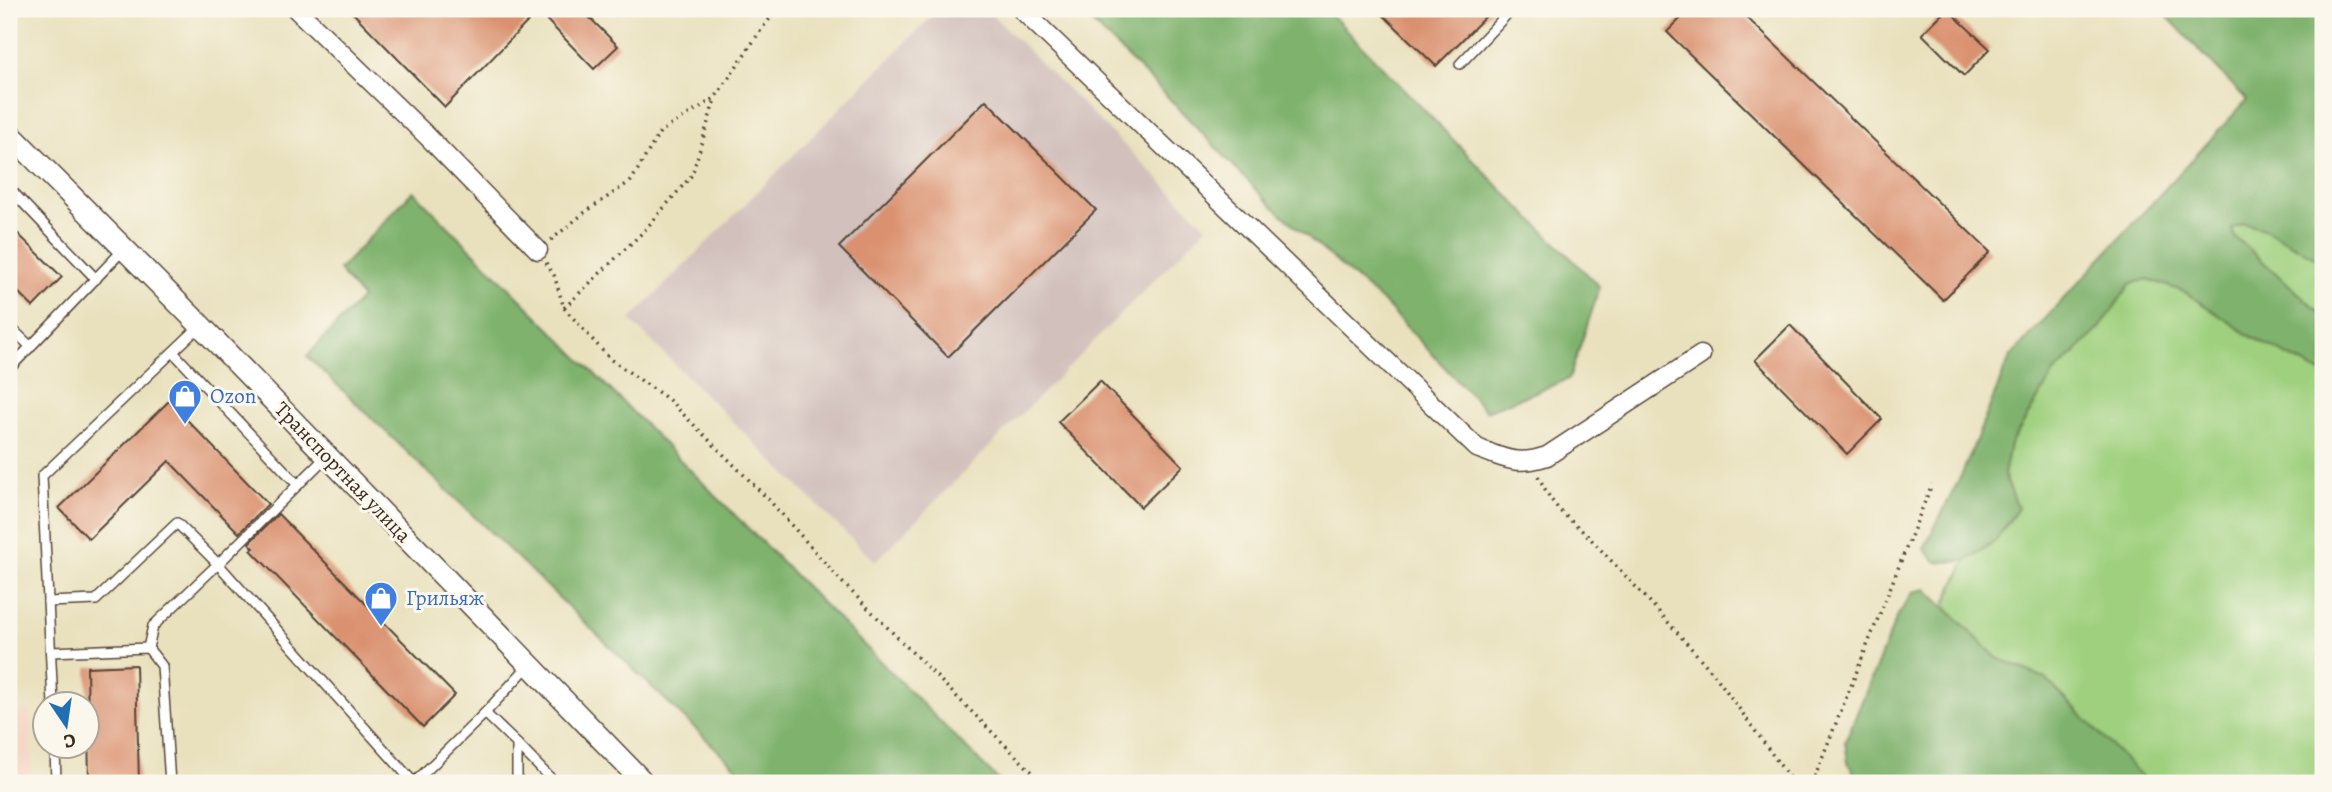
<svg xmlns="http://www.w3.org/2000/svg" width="2332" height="792" viewBox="0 0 2332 792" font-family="Alegreya,serif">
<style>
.built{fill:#f5d3c1}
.industrial{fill:#d1c0bc}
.green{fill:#9fd07e;stroke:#6d7d4e;stroke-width:2}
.forest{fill:#7fb26d;stroke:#5d6e46;stroke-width:2}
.building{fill:#da9170}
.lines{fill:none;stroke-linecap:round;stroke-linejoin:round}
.service-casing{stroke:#554536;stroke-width:12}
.minor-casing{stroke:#554536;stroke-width:21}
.tertiary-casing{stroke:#554536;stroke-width:24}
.path{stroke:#554536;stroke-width:3.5;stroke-dasharray:2 5;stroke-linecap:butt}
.service{stroke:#fff;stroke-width:9}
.minor{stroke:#fff;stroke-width:18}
.tertiary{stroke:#fff;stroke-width:21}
.labels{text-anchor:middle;stroke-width:6;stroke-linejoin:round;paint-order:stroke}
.shop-label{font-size:21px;fill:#366cbe;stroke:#fbf7ec;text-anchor:start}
.street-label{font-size:21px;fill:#3b2a1e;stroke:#fbf7ec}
</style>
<rect width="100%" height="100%" fill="#fbf7ec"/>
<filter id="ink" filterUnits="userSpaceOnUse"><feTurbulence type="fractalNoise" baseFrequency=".0143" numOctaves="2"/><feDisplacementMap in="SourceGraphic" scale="14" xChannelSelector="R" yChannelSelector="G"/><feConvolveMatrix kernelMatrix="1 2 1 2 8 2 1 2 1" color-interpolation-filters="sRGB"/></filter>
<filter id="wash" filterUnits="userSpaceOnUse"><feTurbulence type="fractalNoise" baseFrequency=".00686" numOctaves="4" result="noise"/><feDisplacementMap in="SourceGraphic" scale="28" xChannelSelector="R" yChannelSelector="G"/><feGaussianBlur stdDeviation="1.57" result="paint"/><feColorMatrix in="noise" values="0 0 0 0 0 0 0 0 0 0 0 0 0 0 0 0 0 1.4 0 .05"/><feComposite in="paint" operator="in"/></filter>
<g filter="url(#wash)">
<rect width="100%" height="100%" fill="#e9e1be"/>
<polygon class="built" points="9,711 30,711 32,783 9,783"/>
<polygon class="industrial" points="939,9 986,9 1207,227 875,562 630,320"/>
<g class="green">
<polygon points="2244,223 2267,230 2323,262 2323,315 2234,236 2232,228"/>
<polygon points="2148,279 2185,292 2250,336 2323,374 2323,783 2148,783 2045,678 1997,658 1948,610 1946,601 1966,561 1996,540 2018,508 2004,475 2010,444 2054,373 2100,328 2130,284"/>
</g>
<g class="forest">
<polygon points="1078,9 1326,9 1501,189 1600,287 1569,379 1486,411 1386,305 1270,204 1162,91"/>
<polygon points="2160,9 2323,10 2323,262 2267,230 2244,223 2232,228 2234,236 2323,315 2323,374 2250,336 2185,292 2148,279 2130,284 2100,328 2054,373 2010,444 2004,475 2018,508 1996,540 1966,561 1936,562 1924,548 1963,472 2010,357 2247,100"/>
<polygon points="413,191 1001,783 752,783 307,356 362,298 339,270"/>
<polygon points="1926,589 1997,658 2045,678 2148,783 1859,783 1848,762 1845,742 1897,617 1913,592"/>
</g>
<g id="blocks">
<g class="building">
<polygon points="349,9 581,9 618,46 594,69 538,11 445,107"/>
<polygon points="1377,9 1493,9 1436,66"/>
<polygon points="1690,9 1738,9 1990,252 1943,300 1667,32"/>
<polygon points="1947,9 1990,49 1964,76 1922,34"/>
<polygon points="986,100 1096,210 948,357 839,247"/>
<polygon points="9,225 62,277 33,307 9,283"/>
<polygon points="1790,325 1882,419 1847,454 1755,360"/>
<polygon points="1100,381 1183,466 1141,507 1058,422"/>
<polygon points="169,401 268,504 239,533 169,461 89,539 59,508"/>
<polygon points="278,514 455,695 423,727 251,550 254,548 249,543"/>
<polygon points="136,665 139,783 89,783 87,667"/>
</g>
</g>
</g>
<g filter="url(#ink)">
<use href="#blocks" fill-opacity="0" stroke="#554536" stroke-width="2"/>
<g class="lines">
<defs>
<g id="service">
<polyline points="1460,64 1512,9"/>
<polyline points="9,188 96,279"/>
<polyline points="9,326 31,347"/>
<polyline points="173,352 298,485"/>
<polyline points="9,369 124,249"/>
<polyline points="326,457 218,564 414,783"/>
<polyline points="48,602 96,600 177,523 218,564 153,626 148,648"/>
<polyline points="51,652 148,648 162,666 170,783"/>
<polyline points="53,704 42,476 200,326"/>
<polyline points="485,713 517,744 517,783"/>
<polyline points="517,744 555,783"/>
<polyline points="55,746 56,783"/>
<polyline points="414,783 485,713 530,664"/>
</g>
<g id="minor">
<polyline points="296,9 427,136 538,250"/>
<path d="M1021 9 1477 448C1505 459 1518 466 1547 456L1701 355"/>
</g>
<polyline id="tertiary" points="9,133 200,325 644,783"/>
</defs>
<use href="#service" class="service-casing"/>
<use href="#minor" class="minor-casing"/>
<use href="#tertiary" class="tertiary-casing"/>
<g class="path">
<polyline points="551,240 584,213 631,181 660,132 715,98 763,27 778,9"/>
<polyline points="546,263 554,275 564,308 610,359 668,399 769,500 843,583 1043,783"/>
<polyline points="564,308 644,231 692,175 715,99"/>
<polyline points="1538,476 1550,498 1560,511 1588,536 1651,603 1714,674 1793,783"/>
<polyline points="1812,783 1932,484"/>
</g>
<use href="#service" class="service"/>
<use href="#minor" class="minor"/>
<use href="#tertiary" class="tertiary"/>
</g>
</g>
<defs>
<symbol id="shop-pin" viewBox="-11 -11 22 30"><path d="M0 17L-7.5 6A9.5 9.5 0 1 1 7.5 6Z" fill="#3f7fe0" stroke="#fbf7ec"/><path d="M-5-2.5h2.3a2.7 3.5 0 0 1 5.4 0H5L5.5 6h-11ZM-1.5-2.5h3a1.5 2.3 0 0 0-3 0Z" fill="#fff"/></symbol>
</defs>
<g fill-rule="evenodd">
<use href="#shop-pin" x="166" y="377" width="38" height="52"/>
<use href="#shop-pin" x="362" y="579" width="38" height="52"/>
</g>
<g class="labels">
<g class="shop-label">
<text x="210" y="403">Ozon</text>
<text x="406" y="605">Грильяж</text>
</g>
<g class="street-label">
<text transform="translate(343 472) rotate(46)" y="7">Транспортная улица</text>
</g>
</g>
<rect width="2332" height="792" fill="none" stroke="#fbf7ec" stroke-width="35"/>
<g transform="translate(66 725) rotate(167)"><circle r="33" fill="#fbf7ec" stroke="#aea59a" stroke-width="2"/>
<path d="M0-5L12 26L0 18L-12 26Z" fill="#1f6fb2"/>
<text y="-10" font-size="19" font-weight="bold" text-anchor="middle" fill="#3b2a1e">С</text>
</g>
</svg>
